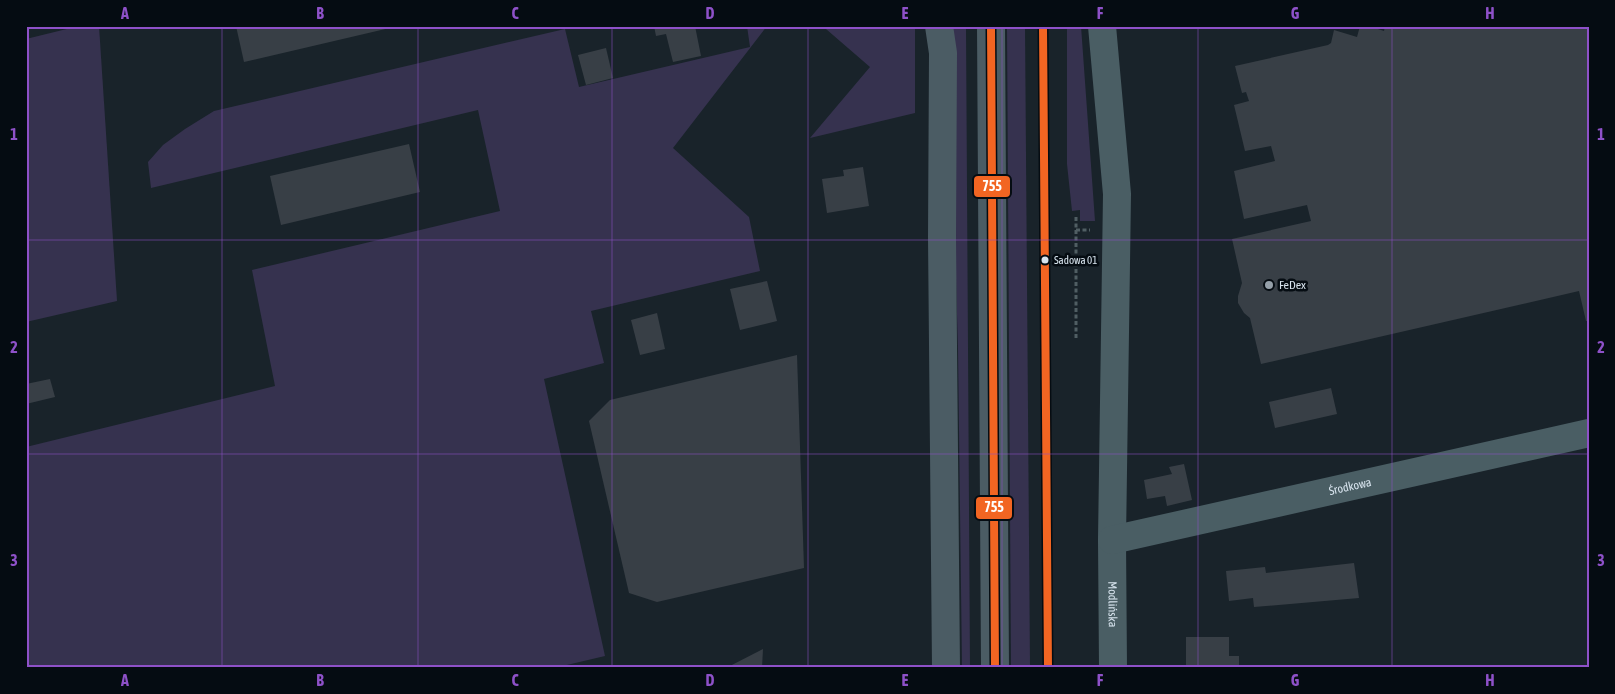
<svg xmlns="http://www.w3.org/2000/svg" width="1615" height="694" viewBox="0 0 1615 694" font-family="'Asap Condensed',sans-serif">
<style>
.green{fill:#36324f}
.building{fill:#383f46}
.lines{fill:none;stroke-linecap:round;stroke-linejoin:round}
.path{stroke:#505e63;stroke-width:3;stroke-dasharray:4 2.5;stroke-linecap:butt}
.street{stroke:#4a5e64;stroke-width:28}
.highway{stroke:#4b5c64;stroke-width:28}
.bus-1-casing{stroke:#050c12;stroke-width:11}
.bus-1{stroke:#f26522;stroke-width:8}
.grid{fill:none;stroke:#8e51c8;stroke-width:1;stroke-opacity:0.55}
.bus-dot{fill:#d8e4ee;stroke:#050c12;stroke-width:2}
.poi-dot{fill:#95a0a9;stroke:#050c12;stroke-width:2}
.labels{text-anchor:middle;stroke-width:5;stroke-linejoin:round;paint-order:stroke}
.bus-label{font-size:11px;fill:#d8e4ee;stroke:#050c12;text-anchor:start}
.poi-label{font-size:12px;fill:#d8e4ee;stroke:#050c12;text-anchor:start}
.street-label{font-size:12px;fill:#d8e4ee;stroke:#050c12}
.line-badge{stroke:#050c12;stroke-width:2}
.badge-label{font-size:14px;text-anchor:middle;font-weight:bold;fill:#fff}
.neatline{fill:none;stroke:#8e51c8;stroke-width:2}
.grid-label{font-size:16px;text-anchor:middle;font-weight:bold;fill:#8e51c8}
</style>
<rect width="100%" height="100%" fill="#19232a"/>
<g class="green">
<polygon points="79,26 99,26 117,301 26,322 26,39"/>
<polygon points="747,26 767,26 673,148 749,217 760,271 591,311 604,363 544,379 605,656 554,668 26,668 26,447 275,386 252,270 500,211 478,110 151,188 148,162 163,145 185,129 214,111 565,29 579,87 750,47"/>
<polygon points="825,26 915,26 915,113 810,138 870,67 826,29"/>
<polygon points="949,26 966,26 970,668 962,668 958,350"/>
<polygon points="1007,26 1025,26 1030,668 1011,668"/>
<polygon points="1067,26 1081,26 1095,221 1080,221 1080,210 1072,211 1067,164"/>
</g>
<g class="building">
<polygon points="236,26 394,26 394,27 244,62"/>
<polygon points="654,26 695,26 701,56 673,62 666,34 656,36"/>
<polygon points="1360,26 1369,26 1384,31 1385,26 1589,26 1589,321 1586,321 1579,291 1261,364 1250,318 1244,313 1238,303 1238,296 1242,283 1232,239 1311,221 1307,205 1244,219 1234,171 1275,161 1271,146 1245,151 1234,105 1249,101 1246,92 1242,93 1235,66 1328,45 1331,43 1334,30 1357,37"/>
<polygon points="606,48 613,78 586,85 578,55"/>
<polygon points="409,144 420,192 281,225 270,176"/>
<polygon points="863,167 869,206 827,213 822,179 844,176 843,170"/>
<polygon points="767,281 777,321 740,330 730,289"/>
<polygon points="657,313 665,349 640,355 631,320"/>
<polygon points="797,355 804,568 657,602 629,593 589,421 610,400"/>
<polygon points="50,379 55,397 26,404 26,384"/>
<polygon points="1331,388 1337,414 1275,428 1269,402"/>
<polygon points="1184,464 1192,500 1167,506 1165,496 1147,499 1144,480 1172,474 1169,467"/>
<polygon points="1354,563 1359,598 1254,607 1253,598 1229,601 1226,571 1265,567 1266,573"/>
<polygon points="1186,637 1229,637 1229,656 1239,656 1239,668 1186,668"/>
<polygon points="763,649 762,668 726,668"/>
</g>
<g class="lines">
<g class="path">
<polyline points="1076,217 1076,340"/>
<polyline points="1076,230 1090,230"/>
</g>
<g class="street">
<path id="s1" d="M1102 26 1117 194 1112 540 1113 668"/>
<path id="s2" d="M1112 540 1589 433"/>
</g>
<g class="highway">
<polyline points="939,26 943,53 942,237 946,668"/>
<polyline points="991,26 995,668"/>
</g>
<defs>
<g id="bus-1">
<polyline points="991,26 995,668"/>
<polyline points="1043,26 1048,668"/>
</g>
</defs>
<use href="#bus-1" class="bus-1-casing"/>
<use href="#bus-1" class="bus-1"/>
</g>
<path class="grid" d="M222 26V668M418 26V668M612 26V668M808 26V668M1002 26V668M1198 26V668M1392 26V668M26 240H1589M26 454H1589"/>
<circle class="bus-dot" cx="1045" cy="260" r="4.5"/>
<circle class="poi-dot" cx="1269" cy="285" r="5"/>
<g class="labels">
<g class="bus-label">
<text x="1054" y="264">Sadowa 01</text>
</g>
<g class="poi-label">
<text x="1279" y="289">FeDex</text>
</g>
<g class="street-label">
<text dy="4" stroke="none"><textPath href="#s2" startOffset="244">Środkowa</textPath></text>
<text dy="4" stroke="none"><textPath href="#s1" startOffset="579">Modlińska</textPath></text>
</g>
</g>
<g class="line-badge">
<rect x="973" y="175" width="38" height="23" rx="5" fill="#f26522"/>
<rect x="975" y="496" width="38" height="24" rx="5" fill="#f26522"/>
</g>
<g class="badge-label">
<text x="992" y="191">755</text>
<text x="994" y="512">755</text>
</g>
<rect width="1615" height="694" fill="none" stroke="#050c12" stroke-width="55"/>
<rect x="28" y="28" width="1560" height="638" class="neatline"/>
<g class="grid-label">
<text x="125" y="19">A</text>
<text x="320" y="19">B</text>
<text x="515" y="19">C</text>
<text x="710" y="19">D</text>
<text x="905" y="19">E</text>
<text x="1100" y="19">F</text>
<text x="1295" y="19">G</text>
<text x="1490" y="19">H</text>
<text x="14" y="140">1</text>
<text x="1601" y="140">1</text>
<text x="14" y="353">2</text>
<text x="1601" y="353">2</text>
<text x="14" y="566">3</text>
<text x="1601" y="566">3</text>
<text x="125" y="686">A</text>
<text x="320" y="686">B</text>
<text x="515" y="686">C</text>
<text x="710" y="686">D</text>
<text x="905" y="686">E</text>
<text x="1100" y="686">F</text>
<text x="1295" y="686">G</text>
<text x="1490" y="686">H</text>
</g>
</svg>
